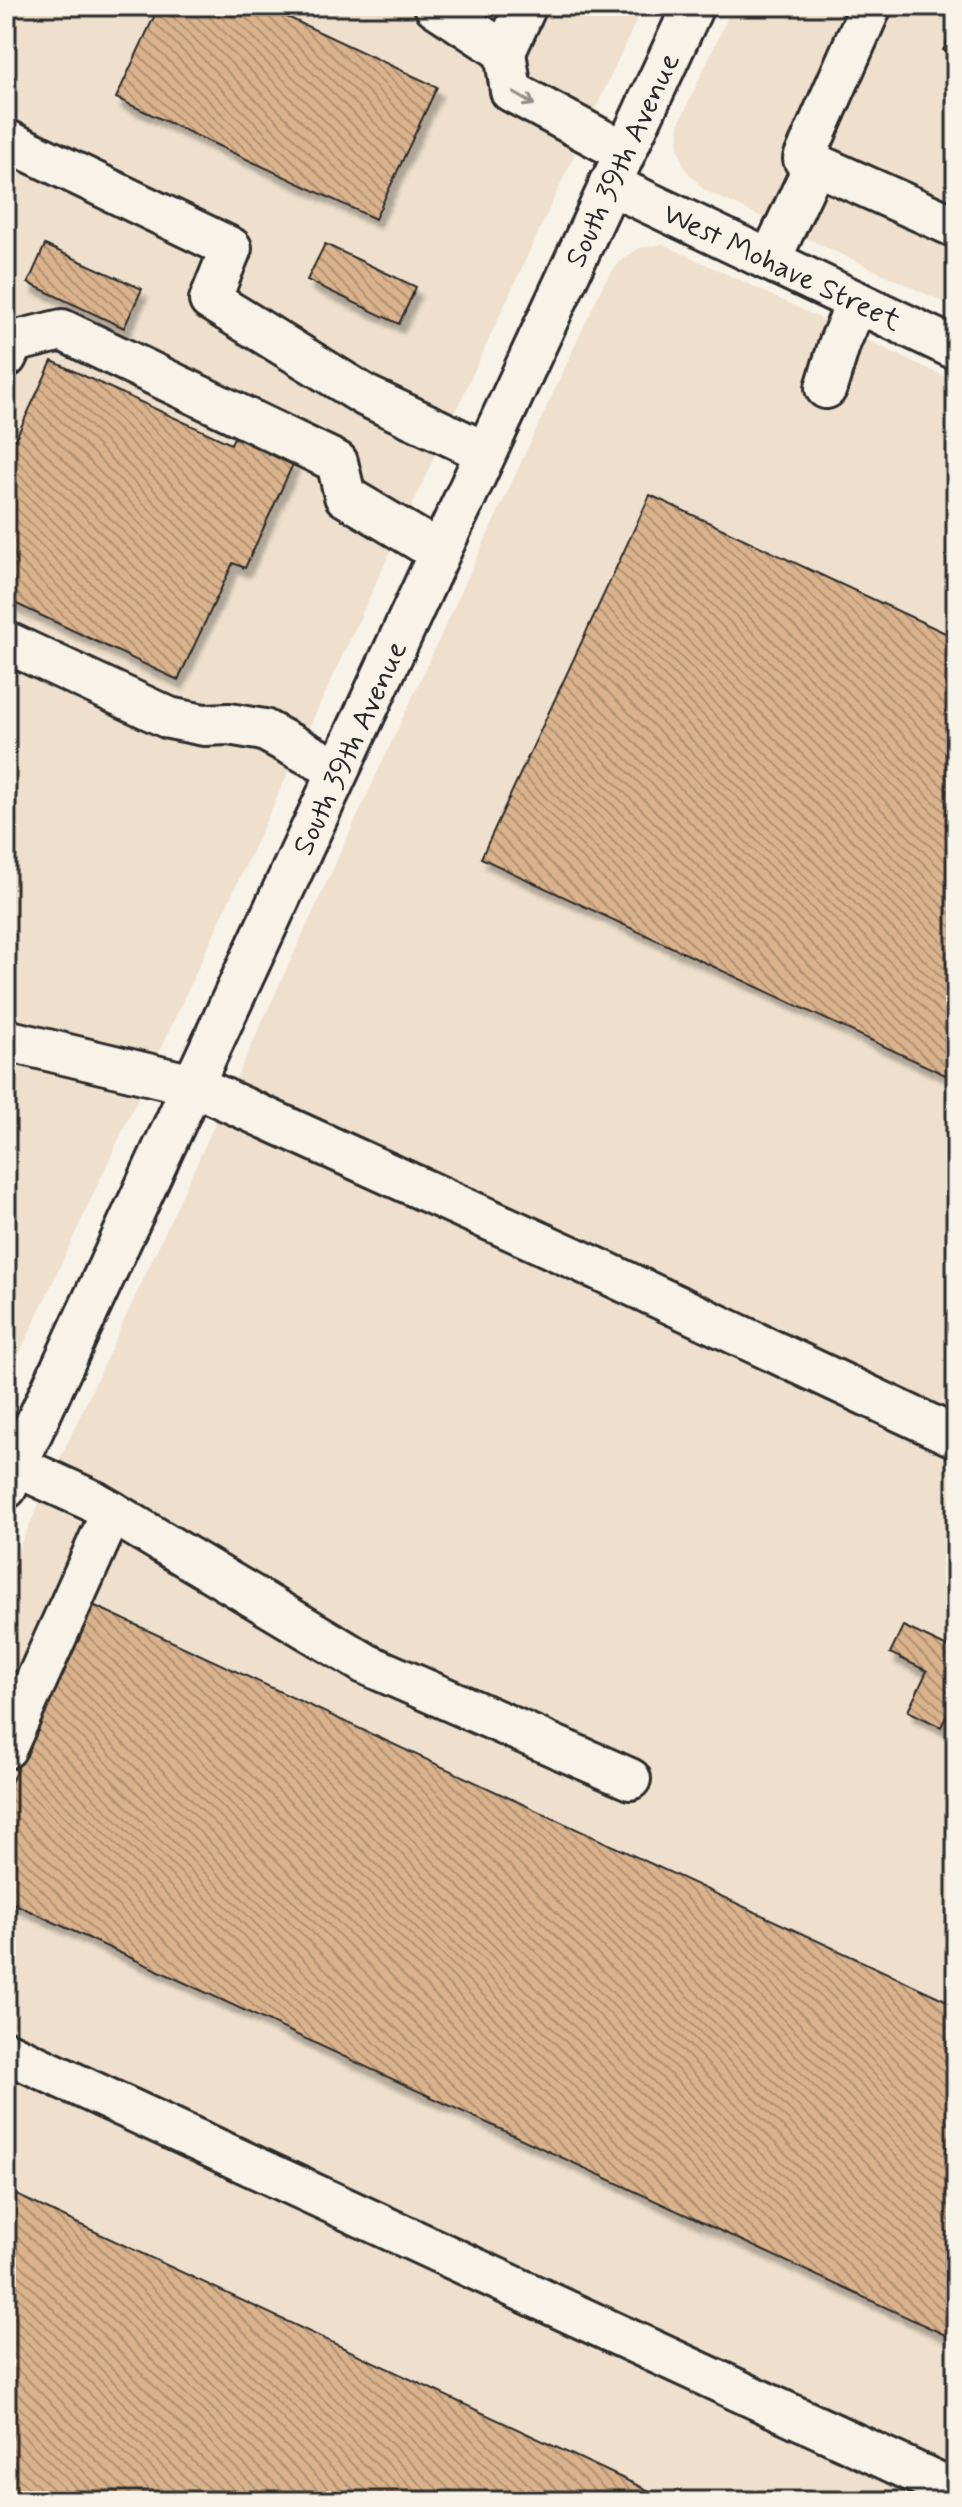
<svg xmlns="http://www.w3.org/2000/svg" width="962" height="2507" viewBox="0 0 962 2507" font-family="Mynerve,sans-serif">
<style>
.built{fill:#eee0cc}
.building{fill:url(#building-back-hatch);stroke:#2b2b2b;stroke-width:2;filter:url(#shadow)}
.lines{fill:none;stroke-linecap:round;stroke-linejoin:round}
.minor-casing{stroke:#2b2b2b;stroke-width:46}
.minor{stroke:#f7f3e8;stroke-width:40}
.oneway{stroke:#918f8a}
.labels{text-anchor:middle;stroke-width:6;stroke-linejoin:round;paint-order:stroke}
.street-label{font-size:30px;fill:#2b2b2b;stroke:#f7f3e8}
</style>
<defs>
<pattern id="building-back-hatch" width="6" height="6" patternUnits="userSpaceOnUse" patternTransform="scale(2)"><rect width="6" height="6" fill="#dab38c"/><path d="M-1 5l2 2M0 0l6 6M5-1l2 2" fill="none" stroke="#b19273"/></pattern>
<filter id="shadow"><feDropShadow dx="5" dy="9" stdDeviation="2" flood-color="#0004"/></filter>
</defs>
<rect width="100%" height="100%" fill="#f7f3e8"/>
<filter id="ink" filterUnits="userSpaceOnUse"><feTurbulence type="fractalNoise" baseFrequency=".0125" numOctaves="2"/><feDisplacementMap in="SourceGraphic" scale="16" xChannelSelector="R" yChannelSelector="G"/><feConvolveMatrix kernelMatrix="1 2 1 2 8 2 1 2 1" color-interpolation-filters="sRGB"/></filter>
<g filter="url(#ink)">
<g class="built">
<polygon points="6,6 643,6 6,1383"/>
<polygon points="733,6 956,6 956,308 704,190 685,169 678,147 679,123"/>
<polygon points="663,244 956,382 956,2501 6,2501 6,1576 604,283 621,260 640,248"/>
</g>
<g class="building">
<polygon points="159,6 264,6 437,87 375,219 116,98"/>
<polygon points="956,24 956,56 943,50"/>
<polygon points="325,244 416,287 399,324 307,280"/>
<polygon points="45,245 142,289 124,328 28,283"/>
<polygon points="52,361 231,444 235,435 294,462 245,568 233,563 178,680 6,599 6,459"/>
<polygon points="650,495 956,638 956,1080 481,858"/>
<polygon points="93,1605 956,2005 956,2340 6,1900 6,1793"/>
<polygon points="903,1626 956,1651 956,1696 941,1727 908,1711 927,1671 890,1653"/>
<polygon points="6,2190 671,2501 6,2501"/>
</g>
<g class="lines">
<defs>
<g id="minor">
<polyline points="435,6 505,52"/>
<polyline points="526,6 505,52 511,91 624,152"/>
<polyline points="871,6 804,159 956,227"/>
<polyline points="6,140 231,248 210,300 366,396 485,452"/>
<path id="s1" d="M609 184 956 349"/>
<polyline points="770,260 815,164"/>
<polyline points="6,357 13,342 62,330 337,462 345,496 439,552"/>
<polyline points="826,388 840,342 857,302"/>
<polyline points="6,642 169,718 204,725 229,724 264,730 338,770"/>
<polyline points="6,1040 193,1085 598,1269 956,1437"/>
<polyline points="6,1454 16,1466 95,1502 366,1664 630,1779"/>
<path id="s2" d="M6 1488 693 6"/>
<polyline points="6,1748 112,1512"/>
<polyline points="6,2052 956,2491"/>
</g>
</defs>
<use href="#minor" class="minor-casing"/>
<use href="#minor" class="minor"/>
</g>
<defs><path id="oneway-shaft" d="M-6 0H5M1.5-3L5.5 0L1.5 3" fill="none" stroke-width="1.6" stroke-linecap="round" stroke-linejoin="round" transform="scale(2)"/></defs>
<use class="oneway" href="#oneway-shaft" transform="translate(524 99) rotate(30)"/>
</g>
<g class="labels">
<g class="street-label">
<text dy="10" stroke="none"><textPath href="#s2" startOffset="1464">South 39th Avenue</textPath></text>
<text dy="10" stroke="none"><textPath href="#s1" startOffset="192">West Mohave Street</textPath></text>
<text dy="10" stroke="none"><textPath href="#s2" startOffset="816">South 39th Avenue</textPath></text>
</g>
</g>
<rect width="962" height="2507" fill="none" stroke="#f7f3e8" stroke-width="32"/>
<rect x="16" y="16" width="930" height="2475" fill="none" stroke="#2b2b2b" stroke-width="3" filter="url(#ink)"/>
</svg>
